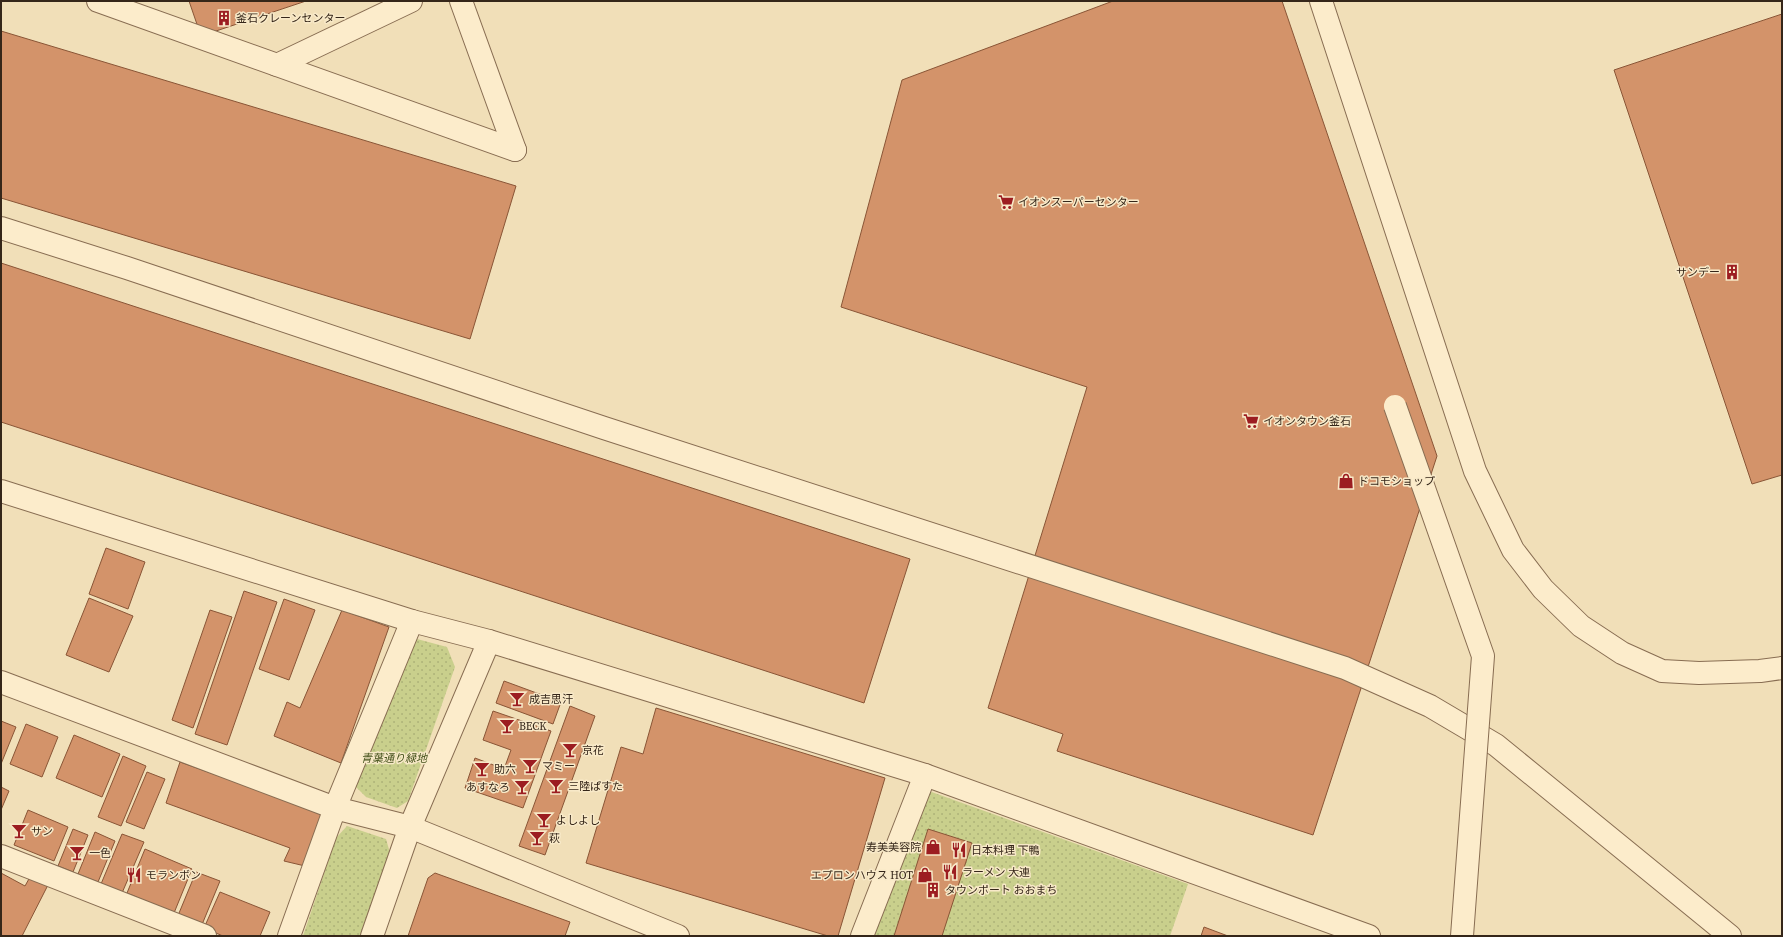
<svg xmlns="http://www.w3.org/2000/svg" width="1783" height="937" viewBox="0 0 1783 937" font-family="'Source Serif 4','Noto Sans JP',serif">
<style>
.grass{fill:url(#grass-dots)}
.building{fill:#d3936a;stroke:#895536}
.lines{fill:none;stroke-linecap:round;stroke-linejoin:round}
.minor-casing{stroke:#886d52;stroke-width:24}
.minor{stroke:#fceccb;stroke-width:22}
.minor-bridge-casing{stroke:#886d52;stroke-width:24;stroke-linecap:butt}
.minor-bridge{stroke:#fceccb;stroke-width:22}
.labels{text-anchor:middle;stroke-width:3;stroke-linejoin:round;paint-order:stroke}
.poi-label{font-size:11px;fill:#352619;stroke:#f8e9c8;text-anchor:start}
.park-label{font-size:11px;font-style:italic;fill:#47541d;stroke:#f8e9c8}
</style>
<defs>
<pattern id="grass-dots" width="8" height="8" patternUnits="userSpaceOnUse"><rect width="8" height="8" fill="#c9cf8c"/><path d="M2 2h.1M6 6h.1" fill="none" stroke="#adb278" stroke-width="1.8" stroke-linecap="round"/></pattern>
</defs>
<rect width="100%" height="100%" fill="#f1dfb8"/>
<g class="grass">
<polygon points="417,639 447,647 455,667 408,801 397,808 366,797 355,786 405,646"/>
<polygon points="926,790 1188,884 1170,936 874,936"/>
<polygon points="347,826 386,839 390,853 360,936 303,936 336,838"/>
</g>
<g class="building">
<polygon points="189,1 306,1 201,36"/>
<polygon points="1113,1 1282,1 1437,456 1313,835 1057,751 1063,734 988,708 1087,387 841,307 902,80"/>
<polygon points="1782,14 1782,475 1752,484 1614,70"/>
<polygon points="1,31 516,186 470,339 1,198"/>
<polygon points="1,263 910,559 864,703 1,422"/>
<polygon points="106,548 145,562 128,609 89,594"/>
<polygon points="244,591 277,602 227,745 195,734"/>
<polygon points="89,598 133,616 109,672 66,655"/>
<polygon points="284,599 315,610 289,680 259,669"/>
<polygon points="210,610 232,617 193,728 172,720"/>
<polygon points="342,610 389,627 341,763 274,736 287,702 300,708"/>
<polygon points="504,681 561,702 553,724 496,703"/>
<polygon points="570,706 595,716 545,855 519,846"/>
<polygon points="656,708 885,778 838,936 828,936 586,863 621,747 643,754"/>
<polygon points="493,711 551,731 523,808 465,788 475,758 504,769 511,750 483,740"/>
<polygon points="1,721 16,727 1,764"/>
<polygon points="26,724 58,737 42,777 10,764"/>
<polygon points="74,735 120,754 102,797 56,778"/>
<polygon points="123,756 146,766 121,826 98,817"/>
<polygon points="180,762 323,813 305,866 284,861 290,848 166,803"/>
<polygon points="147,772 165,779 144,829 126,822"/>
<polygon points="1,787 9,791 1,810"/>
<polygon points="28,810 68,827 54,861 14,845"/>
<polygon points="73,829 88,835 73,872 58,866"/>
<polygon points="928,829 972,843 942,936 894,936"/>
<polygon points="95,832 115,841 98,882 78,874"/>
<polygon points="122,834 144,842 122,893 101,884"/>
<polygon points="145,849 192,869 174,913 127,893"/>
<polygon points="196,872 220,881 201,927 177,918"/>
<polygon points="1,873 25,886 30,877 48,885 22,936 1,936"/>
<polygon points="435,873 570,922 565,936 408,936 428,878"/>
<polygon points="220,892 270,912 260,936 223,936 204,928"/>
<polygon points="1204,927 1228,936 1201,936"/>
</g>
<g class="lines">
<defs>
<g id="minor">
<polyline points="98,1 515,150"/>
<polyline points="461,1 515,150"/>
<polyline points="1321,1 1475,471 1513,550 1543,589 1581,626 1622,653 1662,671 1699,673 1760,671 1782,668"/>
<polyline points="277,65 411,1"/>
<polyline points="1,228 127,268 604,428 1345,668 1430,706 1496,745 1730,936"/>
<polyline points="1,491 412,621 489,641 925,775 1369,936"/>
<polyline points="1,682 335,808 410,827 678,936"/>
<polyline points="1,856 205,936"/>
<polyline points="289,936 335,808 412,621"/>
<polyline points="372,936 410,827 489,641"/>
<polyline points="862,936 925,775"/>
</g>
</defs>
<use href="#minor" class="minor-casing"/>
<use href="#minor" class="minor"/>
<defs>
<polyline id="minor-bridge" points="1395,406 1483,656 1462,936"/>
</defs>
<use href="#minor-bridge" class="minor-bridge-casing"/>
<use href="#minor-bridge" class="minor-bridge"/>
</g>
<defs>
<symbol id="building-bare" viewBox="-9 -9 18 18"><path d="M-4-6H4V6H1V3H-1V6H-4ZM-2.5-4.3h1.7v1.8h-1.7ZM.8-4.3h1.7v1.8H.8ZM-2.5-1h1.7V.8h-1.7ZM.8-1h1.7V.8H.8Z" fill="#9c1d21" stroke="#f8e9c8" stroke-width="2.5" paint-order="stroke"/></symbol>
<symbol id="supermarket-bare" viewBox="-9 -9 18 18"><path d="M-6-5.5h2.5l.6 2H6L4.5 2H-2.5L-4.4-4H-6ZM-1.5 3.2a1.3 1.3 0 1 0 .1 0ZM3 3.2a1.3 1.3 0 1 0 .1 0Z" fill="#9c1d21" stroke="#f8e9c8" stroke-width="2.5" paint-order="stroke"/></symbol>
<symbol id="shop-bare" viewBox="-9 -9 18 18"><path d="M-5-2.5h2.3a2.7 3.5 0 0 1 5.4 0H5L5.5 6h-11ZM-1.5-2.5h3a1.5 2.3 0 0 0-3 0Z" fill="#9c1d21" stroke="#f8e9c8" stroke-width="2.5" paint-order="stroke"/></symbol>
<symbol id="bar-bare" viewBox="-9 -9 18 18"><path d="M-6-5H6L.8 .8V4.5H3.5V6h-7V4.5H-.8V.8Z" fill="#9c1d21" stroke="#f8e9c8" stroke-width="2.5" paint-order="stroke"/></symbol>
<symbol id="restaurant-bare" viewBox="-9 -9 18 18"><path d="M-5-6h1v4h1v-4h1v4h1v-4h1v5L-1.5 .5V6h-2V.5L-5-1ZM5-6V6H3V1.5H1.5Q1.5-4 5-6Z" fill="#9c1d21" stroke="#f8e9c8" stroke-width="2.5" paint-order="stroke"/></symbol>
</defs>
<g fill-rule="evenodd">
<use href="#building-bare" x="213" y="7" width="22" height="22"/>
<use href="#supermarket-bare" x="995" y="191" width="22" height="22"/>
<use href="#building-bare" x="1721" y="261" width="22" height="22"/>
<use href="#supermarket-bare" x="1240" y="410" width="22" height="22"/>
<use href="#shop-bare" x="1335" y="470" width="22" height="22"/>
<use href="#bar-bare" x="506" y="688" width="22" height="22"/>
<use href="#bar-bare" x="496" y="715" width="22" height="22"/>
<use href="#bar-bare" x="559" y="739" width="22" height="22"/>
<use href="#bar-bare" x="519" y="755" width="22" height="22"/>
<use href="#bar-bare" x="471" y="758" width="22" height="22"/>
<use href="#bar-bare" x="545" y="775" width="22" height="22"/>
<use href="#bar-bare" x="511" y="776" width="22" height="22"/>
<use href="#bar-bare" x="533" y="809" width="22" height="22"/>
<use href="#bar-bare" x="8" y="820" width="22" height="22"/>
<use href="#bar-bare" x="526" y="827" width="22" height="22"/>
<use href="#shop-bare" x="922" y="836" width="22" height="22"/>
<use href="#restaurant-bare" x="948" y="839" width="22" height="22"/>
<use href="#bar-bare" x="66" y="842" width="22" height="22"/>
<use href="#restaurant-bare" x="939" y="861" width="22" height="22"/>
<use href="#restaurant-bare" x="123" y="864" width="22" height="22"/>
<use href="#shop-bare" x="914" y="864" width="22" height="22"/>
<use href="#building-bare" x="922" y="879" width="22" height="22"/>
</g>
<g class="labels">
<g class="poi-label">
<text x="236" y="22">釜石クレーンセンター</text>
<text x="1018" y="206">イオンスーパーセンター</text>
<text x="1720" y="276" text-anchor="end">サンデー</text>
<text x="1263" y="425">イオンタウン釜石</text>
<text x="1358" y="485">ドコモショップ</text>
<text x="529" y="703">成吉思汗</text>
<text x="519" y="730">BECK</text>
<text x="582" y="754">京花</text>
<text x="542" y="770">マミー</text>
<text x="494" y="773">助六</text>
<text x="568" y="790">三陸ぱすた</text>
<text x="510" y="791" text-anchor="end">あすなろ</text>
<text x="556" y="824">よしよし</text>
<text x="31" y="835">サン</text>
<text x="549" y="842">萩</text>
<text x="921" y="851" text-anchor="end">寿美美容院</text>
<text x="971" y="854">日本料理 下鴨</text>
<text x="89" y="857">一色</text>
<text x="962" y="876">ラーメン 大連</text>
<text x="146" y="879">モランボン</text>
<text x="913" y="879" text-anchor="end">エプロンハウス HOT</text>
<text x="945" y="894">タウンポート おおまち</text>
</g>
<g class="park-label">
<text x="394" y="762">青葉通り緑地</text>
</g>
</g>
<rect width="1783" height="937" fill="none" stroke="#352619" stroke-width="4"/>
</svg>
